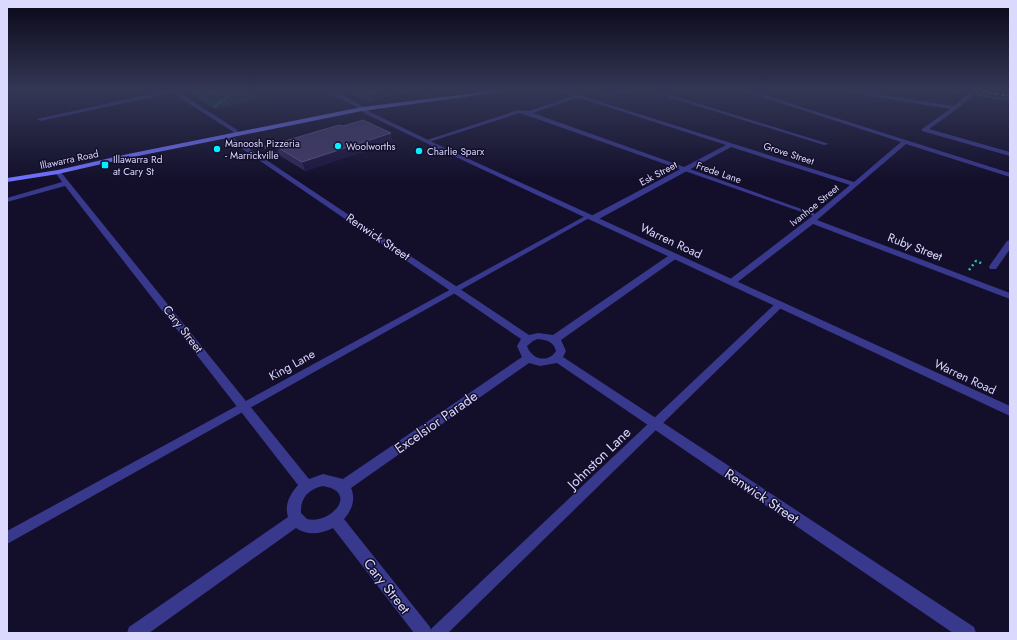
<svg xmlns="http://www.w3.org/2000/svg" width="1017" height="640" viewBox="0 0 1017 640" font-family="Jost,sans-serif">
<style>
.green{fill:#123633}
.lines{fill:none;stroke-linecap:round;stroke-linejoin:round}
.path-far1{stroke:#29c4b5;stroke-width:1.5;stroke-dasharray:1 1.5;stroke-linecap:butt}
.path{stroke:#29c4b5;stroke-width:2.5;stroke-dasharray:2 3;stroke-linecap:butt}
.service{fill:#38388d;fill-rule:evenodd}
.minor{fill:#38388d;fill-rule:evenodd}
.tertiary{fill:#38388d;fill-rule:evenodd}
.secondary{fill:#7071ff;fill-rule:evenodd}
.rail{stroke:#05eeff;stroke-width:1.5;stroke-dasharray:3.5 3;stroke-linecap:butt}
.wall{fill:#302759}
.shaded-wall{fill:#1d163f}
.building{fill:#423a6b;stroke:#5a5382}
.poi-dot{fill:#05eeff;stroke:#130f2b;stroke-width:1.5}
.labels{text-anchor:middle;stroke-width:3;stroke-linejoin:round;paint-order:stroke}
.far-poi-label{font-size:10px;fill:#dcd9ff;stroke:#130f2b;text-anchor:start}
.far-street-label{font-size:10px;fill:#dcd9ff;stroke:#130f2b}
.street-label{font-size:12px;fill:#dcd9ff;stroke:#130f2b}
.near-street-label{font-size:14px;fill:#dcd9ff;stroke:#130f2b}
</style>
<rect width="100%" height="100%" fill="#130f2b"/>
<polygon class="green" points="200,90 247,90 262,98 215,109 189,93"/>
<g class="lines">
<g class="path-far1">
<polyline points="942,90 958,92"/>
<polyline points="209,91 234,90"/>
<polyline points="199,92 199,94 205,96"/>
<polyline points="192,93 210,90"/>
<polyline points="979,95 1010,100"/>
<polyline points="214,107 236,90"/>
<polyline points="266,148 259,144 261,143 268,148"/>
</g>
<polyline class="path" points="969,270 976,261 983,264"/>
<g class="service">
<polygon points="631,90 644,90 601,97 599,96"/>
<polygon points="646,90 654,90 829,144 824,145"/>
<polygon points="577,95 579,97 533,113 821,216 820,217 816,217 520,113 429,142 424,141 518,110 528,111"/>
<polygon points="276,152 281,153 262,160 257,159"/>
<polygon points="589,214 592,216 591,217 7,544 7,531"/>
<polygon points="780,301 784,304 783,306 448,633 429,633 432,628 777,302"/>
</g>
<g class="minor">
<polygon points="168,90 175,90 236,129 240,134 235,135 232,131 172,93 40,121 37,119"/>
<polygon points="474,90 480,90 485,94 480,95"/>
<polygon points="555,90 563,90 854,182 901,142 740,90 748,90 1010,173 1010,177 906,144 817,220 1010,293 1010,299 813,224 735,284 729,284 727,282 729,280 815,214 850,185 731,147 597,220 591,220 591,216 726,145"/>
<polygon points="835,90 849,90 954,106 969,93 973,93 973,95 957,109 929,129 1010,152 1010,156 922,131 922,129 950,109"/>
<path d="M225 135H229L529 335 538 333 553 335 671 254H677L678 256 677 258 561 340 566 351 563 357 974 627 976 633H953L557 363 540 366 529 363 351 488C356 499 352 510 344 519L430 627 432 633H414L333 528C321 534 308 536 296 528L149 633H127L129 627 288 517C284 505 290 494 298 485L65 186 7 202V198L62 182 55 172 60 171 309 479 323 474 343 479 522 357 517 346 521 339 225 137ZM538 339C547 340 554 342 556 351 548 364 531 359 527 346L533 341ZM323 486C360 492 330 525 307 519L301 513C300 498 309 489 323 486Z"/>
<polygon points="1010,240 1010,249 996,269 990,269 989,267 990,265 1007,241"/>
</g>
<path class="tertiary" d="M322 90C338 90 357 102 370 112L447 149 1010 406V416L443 151 366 114 355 106Z"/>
<polygon class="secondary" points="500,90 516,90 362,111 128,158 58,174 7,182 7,178 58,170 128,154 362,107"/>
<polyline class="rail" points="969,90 1010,96"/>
</g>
<g class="wall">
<polygon points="352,90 407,90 406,94 398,94 371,102 353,95"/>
<polygon points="418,90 466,90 466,92 423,97"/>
<polygon points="343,126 393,142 305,171 279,155 277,147 279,146 278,143"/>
</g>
<g class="shaded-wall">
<polygon points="382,90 397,90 398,94 371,102 370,94"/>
<polygon points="422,90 466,90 466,92 423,97"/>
<polygon points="391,133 393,142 305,171 302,162"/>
</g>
<g class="building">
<polygon points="360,90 382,90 370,94"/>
<polygon points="363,120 391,133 302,162 277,147 280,145 278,143 339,125 343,126"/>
</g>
<linearGradient id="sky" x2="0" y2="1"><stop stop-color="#0a0818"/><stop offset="0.5" stop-color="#333755"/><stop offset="1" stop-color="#333755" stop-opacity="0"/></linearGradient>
<rect width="1017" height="180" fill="url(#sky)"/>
<g class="poi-dot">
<circle cx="338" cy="146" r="4"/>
<circle cx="217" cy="149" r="4"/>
<circle cx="419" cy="151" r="4"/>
<rect x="101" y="161" width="8" height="8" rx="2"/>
</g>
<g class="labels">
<g class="far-poi-label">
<text x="225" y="147">Manoosh Pizzeria<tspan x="225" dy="12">- Marrickville</tspan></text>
<text x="346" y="150">Woolworths</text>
<text x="427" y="155">Charlie Sparx</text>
<text x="113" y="163">Illawarra Rd<tspan x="113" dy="12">at Cary St</tspan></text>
</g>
<g class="far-street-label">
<text transform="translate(789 153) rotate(18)" y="4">Grove Street</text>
<text transform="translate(69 159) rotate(-12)" y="4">Illawarra Road</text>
<text transform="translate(719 172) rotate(19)" y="4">Frede Lane</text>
<text transform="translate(658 173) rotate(-28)" y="4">Esk Street</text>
<text transform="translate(814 205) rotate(-39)" y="4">Ivanhoe Street</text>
</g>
<g class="street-label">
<text transform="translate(378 237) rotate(34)" y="4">Renwick Street</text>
<text transform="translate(671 241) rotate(25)" y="4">Warren Road</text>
<text transform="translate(915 247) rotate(21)" y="4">Ruby Street</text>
<text transform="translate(183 329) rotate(52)" y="4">Cary Street</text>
<text transform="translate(292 365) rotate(-29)" y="4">King Lane</text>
<text transform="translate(965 377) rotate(25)" y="4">Warren Road</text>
</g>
<g class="near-street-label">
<text transform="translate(436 422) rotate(-35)" y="5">Excelsior Parade</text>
<text transform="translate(599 458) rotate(-44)" y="5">Johnston Lane</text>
<text transform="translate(762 496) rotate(34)" y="5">Renwick Street</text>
<text transform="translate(387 586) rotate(52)" y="5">Cary Street</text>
</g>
</g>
<rect width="1017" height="640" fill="none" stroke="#dcd9ff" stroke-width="16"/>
</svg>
